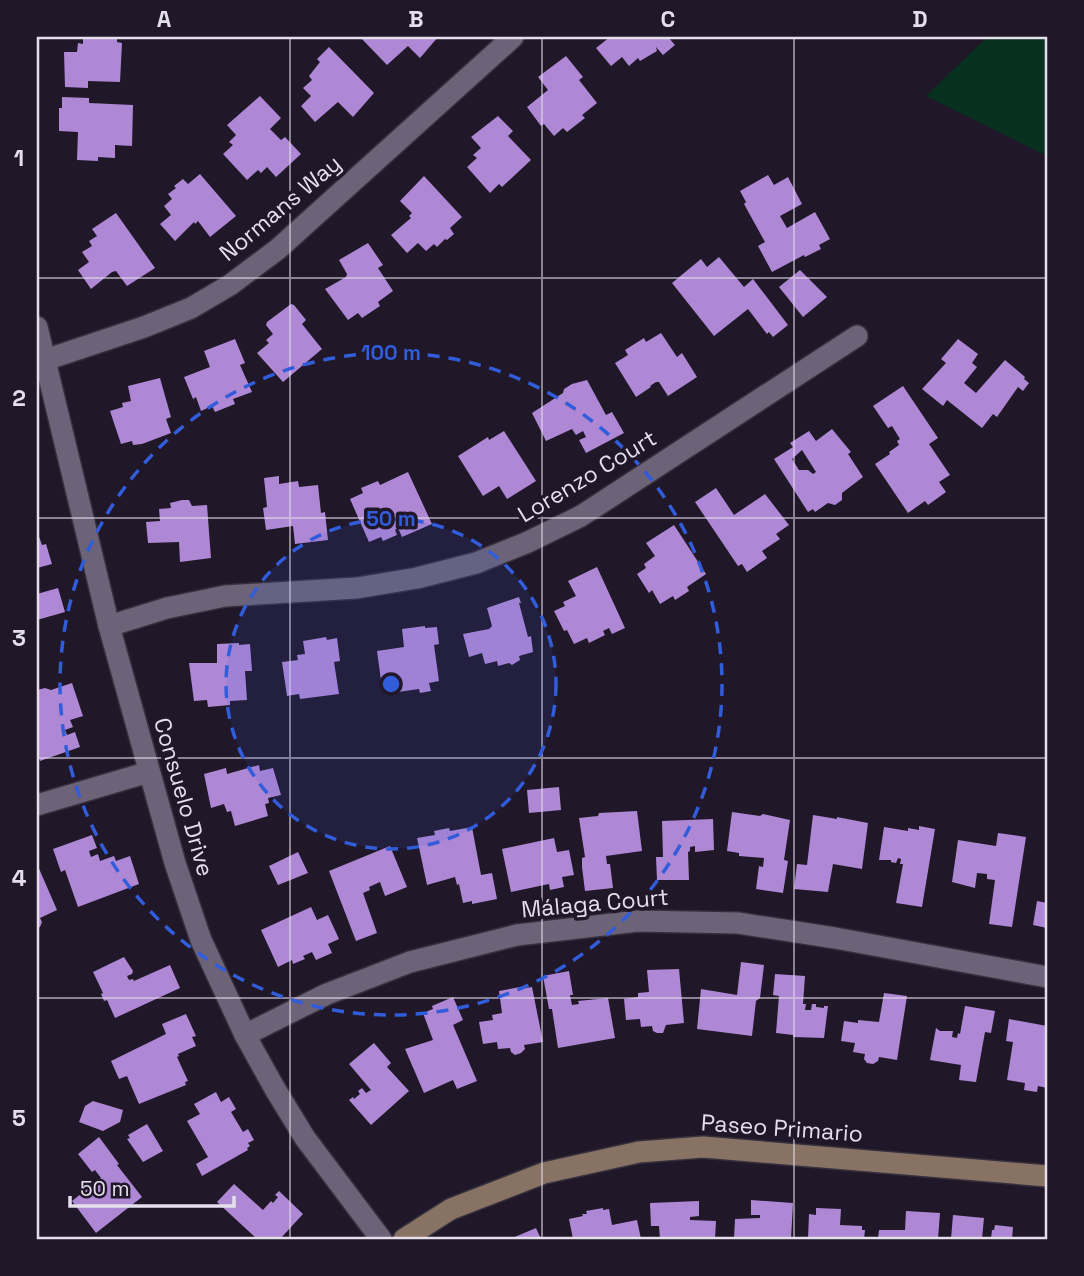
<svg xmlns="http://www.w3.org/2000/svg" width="1084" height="1276" viewBox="0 0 1084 1276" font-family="'Space Grotesk',sans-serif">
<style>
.green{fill:#08301f}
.building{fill:#af88d5;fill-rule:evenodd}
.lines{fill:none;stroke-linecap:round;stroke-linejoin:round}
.street-casing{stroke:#36303d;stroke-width:24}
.secondary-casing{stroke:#36303d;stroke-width:24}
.street{stroke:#6d6378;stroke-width:21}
.secondary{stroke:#887264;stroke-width:21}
.grid{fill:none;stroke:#e5dfeb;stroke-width:2;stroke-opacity:0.55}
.ring{fill:none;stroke:#315cda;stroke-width:3.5;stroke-dasharray:12 9}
.labels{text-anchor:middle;stroke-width:7;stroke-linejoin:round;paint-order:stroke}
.street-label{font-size:23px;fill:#e5dfeb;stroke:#201729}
.centre{fill:#315cda;stroke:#201729;stroke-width:3.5}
.ring-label{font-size:21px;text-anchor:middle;font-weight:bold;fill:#315cda;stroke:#201729;stroke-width:7;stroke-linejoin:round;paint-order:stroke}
.neatline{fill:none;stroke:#e5dfeb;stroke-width:2.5}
.grid-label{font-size:23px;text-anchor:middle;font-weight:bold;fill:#e5dfeb}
</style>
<rect width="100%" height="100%" fill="#201729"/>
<polygon class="green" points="987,37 1047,37 1047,156 926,96"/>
<g class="building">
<polygon points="83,37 117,37 117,42 122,43 120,82 88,81 88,88 65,87 64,52 77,52 78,43 83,44"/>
<polygon points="360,37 438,37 420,58 408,46 387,65"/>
<polygon points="610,37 668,37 675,45 663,55 656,47 657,51 640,61 638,58 629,66 622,57 611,66 596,48"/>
<polygon points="329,47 374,93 353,117 338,102 315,122 301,106 311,96 303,88 312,80 309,76 320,62 317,59"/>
<polygon points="566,56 583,77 579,80 597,103 582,115 585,118 567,132 563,128 554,136 544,124 541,126 527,107 548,90 538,77"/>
<polygon points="260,96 281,118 270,129 281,140 285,137 301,154 276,177 267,167 261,173 258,170 247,180 223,154 233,145 229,142 236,135 227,125"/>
<polygon points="62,97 89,98 89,103 133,105 132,146 115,145 115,158 98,157 98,161 77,160 78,132 59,131 59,108 62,108"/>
<polygon points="498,116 513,131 508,136 531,160 502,187 499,184 490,193 467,167 477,158 473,155 481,148 471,137"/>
<polygon points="200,174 236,216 210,237 198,221 195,224 194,222 175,241 160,224 171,215 164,206 172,199 168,194 176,188 174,186 183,179 188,184"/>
<polygon points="768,175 774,185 788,177 802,204 780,216 787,228 815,212 830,239 819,245 821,249 805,257 804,255 772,272 758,246 765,242 744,204 746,202 740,191"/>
<polygon points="424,176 462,217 450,228 454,234 447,240 445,239 437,247 434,244 426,251 418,243 407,253 391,235 411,218 409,216 412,213 400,201"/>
<polygon points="116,213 155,268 127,286 116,271 112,272 91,289 78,270 89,262 82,252 92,246 89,241 97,236 92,229"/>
<polygon points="368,243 383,265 378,268 393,291 378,302 380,306 362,318 358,313 348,320 325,289 346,277 347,274 339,260"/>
<polygon points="719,257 744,287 753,279 788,325 773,337 769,332 767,334 748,309 714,336 672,283 701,259 707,267"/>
<polygon points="800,270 827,297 803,317 779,287"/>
<polygon points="291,304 294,305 306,320 302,324 322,349 283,382 257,353 269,343 266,340 273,334 266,325 267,322"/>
<polygon points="661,333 677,357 682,353 697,377 668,396 659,382 656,382 650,386 651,387 636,397 615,363 628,355 625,350 644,338 646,342"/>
<polygon points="235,339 245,363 240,365 252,392 233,399 235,404 215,412 212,406 201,411 196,397 193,399 184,377 210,367 204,351"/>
<polygon points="958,339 978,354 972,363 977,367 964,383 976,393 1005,360 1025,377 1024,379 1029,383 1023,391 1018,387 997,417 993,414 982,428 947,400 943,406 922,389 946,363 941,359"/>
<polygon points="160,378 171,417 166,419 171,433 142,444 133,445 132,441 121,444 110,411 123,407 122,403 131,401 128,386"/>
<polygon points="587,380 606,415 612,412 624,433 586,453 579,440 586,437 583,431 576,435 572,429 546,441 532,413 563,393 564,389 572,384"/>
<polygon points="903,386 938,438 929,444 950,475 939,482 946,492 928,505 925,501 908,513 875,464 890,454 889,452 899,445 897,441 900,439 892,426 888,428 873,406"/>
<path d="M832 429 851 452 848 454 863 477 842 493V500L835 505 828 503 815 512 813 509 808 512 774 459 793 447 790 443 809 431 816 441ZM802 450 816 472 813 474 808 470H799L792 459Z"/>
<polygon points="504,431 536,481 507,499 499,486 483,496 458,456 488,437 489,440"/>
<polygon points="408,472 432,524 402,537 398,528 395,530 397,535 383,541 381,537 369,542 350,499 363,493 361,488 378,481 380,485"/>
<polygon points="279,476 279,484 298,481 299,487 318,485 321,513 325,512 328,540 295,544 293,526 266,530 263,508 267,507 264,478"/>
<polygon points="716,488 734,515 765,494 789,525 776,534 780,539 762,551 767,558 747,572 742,564 738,566 695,502"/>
<polygon points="182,500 189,500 192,506 207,505 211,558 180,562 179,542 148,543 146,522 160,521 159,509 171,508 170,503"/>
<polygon points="674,525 706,574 687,587 689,591 675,600 673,596 660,604 652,590 649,593 637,574 646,568 644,564 655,556 646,543"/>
<polygon points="37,531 42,545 46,544 52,564 37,568"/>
<polygon points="597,567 625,628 612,634 609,628 603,631 605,635 589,643 587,638 574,644 567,630 564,631 554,611 565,606 563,602 576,596 568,581"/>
<polygon points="58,588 65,612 37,620 37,594"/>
<polygon points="519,597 521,603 519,603 528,637 531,636 533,652 519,656 520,660 512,665 509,663 498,666 497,661 485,664 482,653 469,657 463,634 489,629 492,626 487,608"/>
<polygon points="425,626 425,628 437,627 439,644 434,645 439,681 429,683 431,691 420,693 419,689 398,692 398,686 382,688 377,651 404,647 402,629"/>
<polygon points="326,637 327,640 337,638 340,661 334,662 339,694 300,699 299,694 287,696 282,662 298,660 297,655 305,654 303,641"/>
<polygon points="239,643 239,645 250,644 252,671 245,671 247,700 230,701 230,705 208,707 207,700 194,701 189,663 217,663 217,644"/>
<polygon points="72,683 83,716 70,720 73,727 65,730 67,735 75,732 80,747 40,761 37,750 37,690 45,688 51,690"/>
<polygon points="259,765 260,771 273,768 281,795 268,798 269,803 265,804 268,816 235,826 231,811 227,812 224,804 211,808 204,774 226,768 227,774"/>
<polygon points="559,787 561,810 529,813 527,790"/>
<polygon points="637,811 642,851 606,856 607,864 610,864 613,888 585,891 582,867 582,858 585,857 579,818 598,816 599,813"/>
<polygon points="732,812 760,816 763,814 790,820 784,860 788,861 783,893 756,889 759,866 763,867 764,858 739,856 739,853 727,851"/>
<polygon points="813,815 837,819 837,817 868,823 862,869 833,864 828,892 794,889 797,864 807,865"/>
<polygon points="713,819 714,850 695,852 695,846 690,847 690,851 688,852 689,880 657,880 656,857 663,857 662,821"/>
<polygon points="919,826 935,829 922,907 896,903 903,864 900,864 901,859 898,858 896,863 891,862 891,860 879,860 884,827 908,831 908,828 919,830"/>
<polygon points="472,827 481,875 492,873 497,899 472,904 472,901 463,903 459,884 457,885 455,877 427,885 417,838 435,835 434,831 449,828 450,831"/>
<polygon points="998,833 1026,837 1012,927 989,924 995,880 987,879 987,874 977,873 975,888 952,882 958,840 996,846"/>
<polygon points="92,835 97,848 89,851 91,857 98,854 100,861 114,856 116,861 130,856 139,884 78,907 65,870 61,872 53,849"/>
<polygon points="554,838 557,852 569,850 574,875 562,877 564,887 550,890 549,884 511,892 502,849"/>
<polygon points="390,846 407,887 385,896 380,882 369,887 370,890 363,893 377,933 356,941 329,871"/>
<polygon points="298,852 308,873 278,885 269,866"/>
<polygon points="37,864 57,910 40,918 42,922 40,927 37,928"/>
<polygon points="1037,901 1047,903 1047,928 1033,925"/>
<polygon points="311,907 317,920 328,915 339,939 328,944 332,953 316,960 312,952 303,956 305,959 293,964 292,960 278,967 261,930"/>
<polygon points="124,957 133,971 132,974 127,976 129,980 133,979 134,981 170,965 180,988 115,1018 107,1000 104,1001 101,994 103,993 93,972"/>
<polygon points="741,962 764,965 760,998 756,1001 752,1036 697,1029 701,989 737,995"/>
<polygon points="679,969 684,1023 666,1025 663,1033 657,1033 653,1031 652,1026 641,1027 640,1019 626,1020 624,999 638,997 638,993 649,992 647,970"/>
<polygon points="569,971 573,995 570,995 572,1005 579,1004 578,1001 608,998 615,1038 558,1048 552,1009 549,1009 543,976"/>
<polygon points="775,974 805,976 803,1004 806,1004 805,1010 811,1010 812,1004 816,1004 816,1007 824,1008 824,1006 828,1006 824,1038 793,1037 793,1035 776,1033 779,996 773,995"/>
<polygon points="520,987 520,989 532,987 543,1042 524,1045 525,1049 521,1053 515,1055 511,1052 510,1048 498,1049 497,1042 483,1044 479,1022 493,1020 492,1015 502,1013 499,991"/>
<polygon points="884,993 907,996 897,1060 879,1057 878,1061 873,1064 867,1063 864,1059 865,1054 853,1052 855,1043 841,1041 844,1021 858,1023 858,1020 879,1022"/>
<polygon points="453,997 463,1020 453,1025 477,1081 457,1089 453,1080 424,1093 405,1049 433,1040 423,1013 433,1009 432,1006"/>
<polygon points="965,1006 995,1011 991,1033 985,1032 976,1082 959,1080 961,1065 930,1060 936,1028 940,1031 953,1031 952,1037 957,1038 958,1033 960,1034"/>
<polygon points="186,1014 196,1036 192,1037 196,1046 178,1054 179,1056 177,1057 188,1081 185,1082 186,1085 139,1104 127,1076 119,1079 111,1061 166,1034 162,1024"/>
<polygon points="1009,1019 1047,1026 1045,1044 1047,1045 1047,1088 1038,1086 1037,1092 1024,1090 1025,1083 1007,1080 1013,1042 1006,1041"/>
<polygon points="374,1043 391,1063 387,1067 409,1091 371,1125 349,1100 353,1097 354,1099 360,1094 358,1091 362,1088 366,1093 371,1090 349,1064"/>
<polygon points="216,1092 221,1102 229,1097 236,1109 231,1112 243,1132 248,1129 254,1140 248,1143 250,1146 247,1148 248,1150 202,1176 196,1164 208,1157 187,1121 200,1114 194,1104"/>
<polygon points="93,1101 123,1110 120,1122 103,1131 79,1122 85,1106"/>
<polygon points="147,1124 163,1151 143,1162 127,1139 130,1138 128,1135"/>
<polygon points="99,1137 119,1164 117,1165 142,1197 96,1233 72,1201 101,1178 95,1170 92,1172 78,1154"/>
<polygon points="234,1184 263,1210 271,1201 273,1203 278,1197 275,1195 279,1191 303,1214 280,1239 257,1239 217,1202"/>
<polygon points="751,1200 793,1203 791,1239 734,1239 735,1219 760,1218 760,1215 751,1215"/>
<polygon points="699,1201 699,1216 690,1217 690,1220 716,1221 715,1239 660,1239 659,1226 651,1226 650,1203"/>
<polygon points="603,1208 603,1210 609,1209 612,1225 637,1220 641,1239 573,1239 569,1219 583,1216 582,1214 587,1214 586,1211"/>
<polygon points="816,1208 841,1209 840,1225 862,1226 862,1230 865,1230 864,1239 808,1239 809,1214 816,1215"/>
<polygon points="906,1211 940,1213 938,1239 878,1239 879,1230 905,1230"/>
<polygon points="953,1215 984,1218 982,1239 951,1239"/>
<polygon points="995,1225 1013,1227 1012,1239 991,1239 992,1230 994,1230"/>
<polygon points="536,1228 541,1239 510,1239"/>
</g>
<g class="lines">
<defs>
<g id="street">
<polyline points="37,327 109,626 175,863 201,940 245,1035 275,1089 305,1138 381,1239"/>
<polyline points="45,360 144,327 191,308 230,285 278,249 513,37"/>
<polyline points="109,626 167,608 225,596 357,588 417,578 476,563 528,542 581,516 857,336"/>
<polyline points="37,805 149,772"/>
<polyline points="245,1035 327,994 410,962 517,935 638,921 738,923 835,938 1047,977"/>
</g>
<polyline id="secondary" points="404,1239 451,1209 544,1173 639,1152 703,1147 1047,1176"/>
</defs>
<use href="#street" class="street-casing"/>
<use href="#secondary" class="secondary-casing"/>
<use href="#street" class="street"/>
<use href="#secondary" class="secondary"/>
</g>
<path class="grid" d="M290 37V1239M542 37V1239M794 37V1239M37 278H1047M37 518H1047M37 758H1047M37 998H1047"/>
<circle cx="391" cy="684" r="165" fill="#315cda" fill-opacity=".12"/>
<g class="ring">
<circle cx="391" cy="684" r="165"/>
<circle cx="391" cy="684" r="331"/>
</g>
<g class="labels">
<g class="street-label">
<text transform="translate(280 208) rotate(-40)" y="8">Normans Way</text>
<text transform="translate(587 476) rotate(-31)" y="8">Lorenzo Court</text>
<text transform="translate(184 797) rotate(74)" y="8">Consuelo Drive</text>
<text transform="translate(595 903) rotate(-5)" y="8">Málaga Court</text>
<text transform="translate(782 1128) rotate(4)" y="8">Paseo Primario</text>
</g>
</g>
<circle cx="391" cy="684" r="10" class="centre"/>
<g class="ring-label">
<text x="391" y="360">100 m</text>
<text x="391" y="526">50 m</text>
</g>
<rect width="1084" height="1276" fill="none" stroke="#201729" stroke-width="77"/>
<path d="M70 1196v10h164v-10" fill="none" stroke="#e5dfeb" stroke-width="3.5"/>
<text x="80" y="1196" font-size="21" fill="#e5dfeb" stroke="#201729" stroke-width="5" paint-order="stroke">50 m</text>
<rect x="38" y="38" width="1008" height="1200" class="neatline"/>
<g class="grid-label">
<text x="164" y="27">A</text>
<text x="416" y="27">B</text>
<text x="668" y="27">C</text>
<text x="920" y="27">D</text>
<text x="19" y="166">1</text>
<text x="19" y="406">2</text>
<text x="19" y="646">3</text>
<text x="19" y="886">4</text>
<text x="19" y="1126">5</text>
</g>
</svg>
